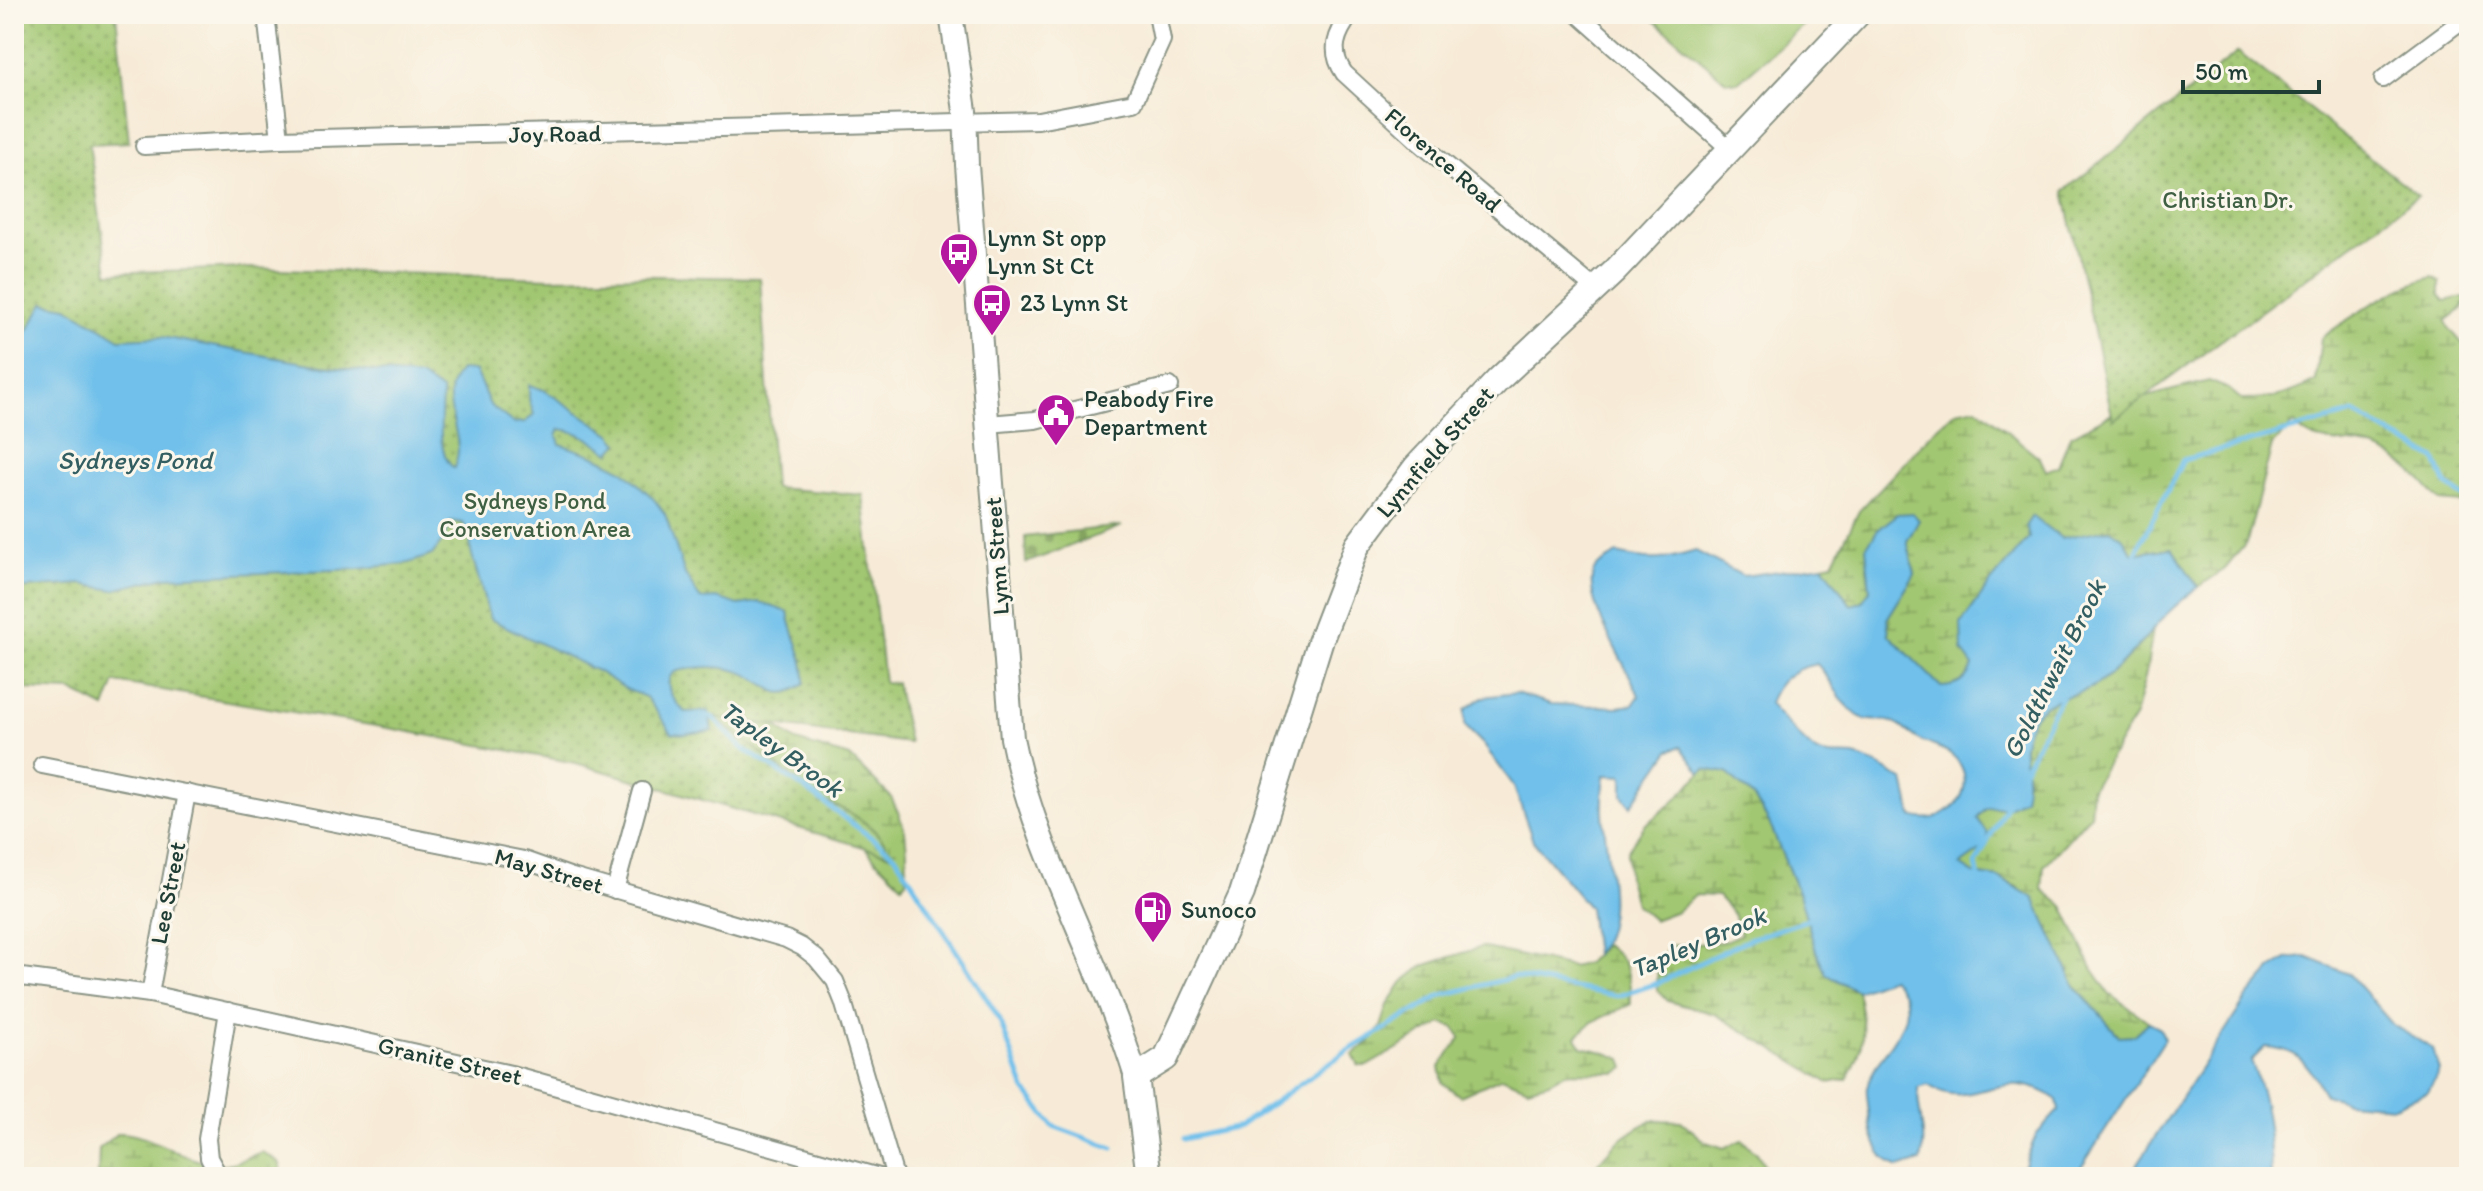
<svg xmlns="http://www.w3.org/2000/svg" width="2483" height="1191" viewBox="0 0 2483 1191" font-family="Itim,sans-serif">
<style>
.wetland{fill:url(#wetland-marsh);stroke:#608253;stroke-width:2}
.cemetery{fill:url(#cemetery-stones);stroke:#608253;stroke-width:2}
.park{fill:url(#park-dots);stroke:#608253;stroke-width:2}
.pitch{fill:#a2c772;stroke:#608253;stroke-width:2}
.water{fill:#70c0eb;stroke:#487e90;stroke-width:2;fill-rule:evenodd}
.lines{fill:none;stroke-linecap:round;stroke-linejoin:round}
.stream{stroke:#70c0eb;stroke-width:5}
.street-casing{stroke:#8b9486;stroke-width:20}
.secondary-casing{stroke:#8b9486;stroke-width:26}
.primary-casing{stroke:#8b9486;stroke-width:28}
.street{stroke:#fff;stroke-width:16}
.secondary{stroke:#fff;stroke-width:22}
.primary{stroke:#fff;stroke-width:24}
.labels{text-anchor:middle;stroke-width:6;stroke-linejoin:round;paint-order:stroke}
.street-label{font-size:24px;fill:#1f3d34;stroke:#fbf7ec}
.park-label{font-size:24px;fill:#406044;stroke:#fbf7ec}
.poi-label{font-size:24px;fill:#1f3d34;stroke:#fbf7ec;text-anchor:start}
.water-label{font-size:26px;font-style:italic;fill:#335e62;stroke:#fbf7ec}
</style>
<defs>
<pattern id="wetland-marsh" width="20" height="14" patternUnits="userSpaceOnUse" patternTransform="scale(2)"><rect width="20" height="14" fill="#a2c772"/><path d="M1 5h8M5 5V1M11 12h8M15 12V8" fill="none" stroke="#83a35e"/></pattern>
<pattern id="cemetery-stones" width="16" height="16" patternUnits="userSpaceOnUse" patternTransform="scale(2)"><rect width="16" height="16" fill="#a2c772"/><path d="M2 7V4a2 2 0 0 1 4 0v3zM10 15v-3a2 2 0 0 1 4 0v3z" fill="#83a35e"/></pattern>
<pattern id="park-dots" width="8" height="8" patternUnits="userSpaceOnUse" patternTransform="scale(2)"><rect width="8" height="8" fill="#a2c772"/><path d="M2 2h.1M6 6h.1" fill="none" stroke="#83a35e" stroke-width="1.8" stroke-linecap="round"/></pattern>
</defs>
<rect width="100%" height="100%" fill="#fbf7ec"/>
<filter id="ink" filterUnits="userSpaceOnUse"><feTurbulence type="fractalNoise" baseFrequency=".0125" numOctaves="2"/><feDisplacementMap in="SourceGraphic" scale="16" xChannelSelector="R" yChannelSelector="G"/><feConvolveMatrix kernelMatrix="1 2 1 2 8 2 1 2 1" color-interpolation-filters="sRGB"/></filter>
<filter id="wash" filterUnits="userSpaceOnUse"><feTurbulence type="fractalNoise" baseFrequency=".006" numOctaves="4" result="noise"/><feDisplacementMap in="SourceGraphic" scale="32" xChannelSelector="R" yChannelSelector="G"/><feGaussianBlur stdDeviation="1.8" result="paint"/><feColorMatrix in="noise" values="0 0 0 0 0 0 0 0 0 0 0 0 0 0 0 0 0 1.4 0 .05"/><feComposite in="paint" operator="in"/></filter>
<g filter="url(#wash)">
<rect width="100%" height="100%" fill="#f7ebd7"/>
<g class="wetland">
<path d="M2433 277 2440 282V295L2445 301 2464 297 2468 299 2462 309 2446 321 2449 328 2469 351V491L2463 503 2440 501C2421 481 2403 458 2376 449 2349 439 2313 449 2294 423L2272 445 2247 542 2225 569 2198 587 2172 548 2133 554 2123 538 2079 536 2061 539 2032 517 2029 538 1991 582 1961 624 1973 666C1965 681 1958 687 1941 687L1889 635 1887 619 1915 574 1907 541 1919 520 1867 567 1870 591 1862 602 1851 605 1823 565 1833 563 1859 511 1935 430 1956 411 1977 407 2040 458 2046 471 2058 466 2070 436 2138 399 2209 381 2229 389 2242 400C2270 400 2291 394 2316 381L2321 338C2356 314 2392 288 2433 277Z"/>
<path d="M2153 629 2146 673 2135 716 2092 788 2090 815 2044 866 2042 889 2063 906 2092 968 2109 993 2149 1022 2135 1035 2119 1036 2075 986 2057 948 2019 888 1999 878 1974 874 1959 865 1987 845 1988 834 1977 818C1986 805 1994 806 2009 807L2028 780C2021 752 2021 720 2049 703 2062 695 2077 694 2090 688 2110 679 2139 646 2153 629Z"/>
<polygon points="709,711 766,720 796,741 850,757 891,797 898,812 905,831 907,852 906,881 902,885 873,857 841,818 716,730"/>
<path d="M1705 769 1727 772 1754 798 1769 822 1800 897 1816 951 1826 974 1857 991C1865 1024 1866 1050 1847 1079L1829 1083 1715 1014 1668 1001 1657 989 1658 963 1670 946 1723 942 1741 934 1734 914 1718 896 1696 895 1677 911 1653 920 1635 904 1628 878 1627 851 1645 825 1671 804Z"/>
<path d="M1604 945C1629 957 1630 978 1631 1004L1592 1022 1576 1037 1582 1047 1604 1052 1622 1059 1625 1068 1617 1073 1567 1072 1549 1082 1528 1088 1502 1077 1460 1096 1443 1083 1440 1067 1461 1037 1455 1028 1442 1023 1367 1066H1359L1353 1055 1369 1042 1381 1027 1388 1005 1402 983 1423 966 1481 947 1572 967 1587 963Z"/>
<path d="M1652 1120 1681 1121 1706 1142 1724 1148 1742 1140 1757 1153 1772 1177H1558L1577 1170H1593C1609 1147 1627 1133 1652 1120Z"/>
<path d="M118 1133C156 1133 187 1167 226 1164 237 1163 251 1156 262 1152L279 1162 284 1177H98L99 1148Z"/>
</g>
<polygon class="cemetery" points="1122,526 1026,563 1025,537"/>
<g class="park">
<path d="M14 14H116L129 142 89 144 108 273 247 268 550 278 651 276 760 278 774 488 863 495 884 682 896 683 909 743 713 717C748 741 781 769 815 796 823 802 834 805 843 809 862 819 883 834 891 855L576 763 394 729 115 682 105 708 72 691 23 689 14 694Z"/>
<polygon points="2238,52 2418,196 2113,420 2064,191"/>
</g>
<polygon class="pitch" points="1647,14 1801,14 1806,23 1738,82 1726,81"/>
<g class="water">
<path d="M44 303 67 307 120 339 162 337 322 366 420 377 442 391C442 415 435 449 453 468H455C456 462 458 455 458 449 457 420 439 395 460 370L475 371 490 405 513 423 525 422 534 415 529 399V385L544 390 611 434 619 443 610 453C594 441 581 432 560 429L557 435 560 444 595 456 623 470 652 497 665 514 685 574 700 599 717 598 739 605 759 602 788 612C792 637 806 656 805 683 797 690 788 695 777 692 769 689 763 683 756 679 736 667 711 665 689 669 680 670 671 671 669 680 666 692 677 704 685 712L709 711 712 731 684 734 672 733 646 697 628 690 597 671 490 619 470 548 471 538 463 523 451 521 444 539 432 555 409 563 358 569 166 577 113 590 82 584 14 589V350L18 347Z"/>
<path d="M1912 513 1919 520 1907 541 1915 574 1887 619 1889 635 1941 687C1958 687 1965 681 1973 666L1962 651 1961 624 1991 582 2029 538 2026 525 2032 516 2061 538 2109 529 2123 538 2133 554 2172 548 2198 587C2186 597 2172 608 2161 620 2144 639 2113 678 2090 688 2070 698 2045 697 2032 720 2014 755 2032 765 2024 798 2018 801 2013 806 2006 807 1992 808 1987 804 1977 818L1988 834 1987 846 1960 865 1974 874 1999 878 2034 898 2075 986 2119 1036 2135 1035 2149 1022 2159 1027 2165 1039 2075 1177H2019L2036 1135 2059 1110 2057 1100C2002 1060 1972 1115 1928 1085L1918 1088C1917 1113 1928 1135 1921 1161L1898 1168C1873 1155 1871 1131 1868 1105 1868 1100 1866 1092 1867 1087 1877 1049 1932 1016 1891 978L1857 991 1826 974 1816 951 1800 897 1769 822 1754 798 1727 773 1705 769 1701 773 1681 747 1670 750 1631 806 1623 795V776L1605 775C1604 787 1602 800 1603 813 1605 853 1625 922 1595 954L1589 908 1533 841 1514 786 1483 744 1465 726V710L1483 697 1516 693 1551 704 1617 707 1633 705 1639 696C1630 669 1576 593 1596 568 1600 563 1611 558 1617 554 1650 562 1664 561 1696 551L1743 576 1823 565 1851 605 1862 602 1870 590 1866 547 1877 531 1897 514ZM1817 664C1831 679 1841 705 1859 716 1869 723 1877 719 1888 721 1899 723 1910 734 1920 740 1929 745 1939 747 1948 752 1971 768 1970 797 1946 812 1934 820 1926 820 1912 816L1904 781C1888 771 1872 760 1854 756 1841 754 1829 758 1817 752 1811 749 1772 709 1769 703 1777 680 1793 668 1817 664Z"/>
<path d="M2306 957 2349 974 2393 1025 2433 1049 2439 1071 2428 1092 2394 1106 2347 1102 2325 1095C2307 1064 2303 1050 2265 1047L2251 1061C2267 1102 2270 1133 2271 1177H2129L2248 996 2273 968 2287 959Z"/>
</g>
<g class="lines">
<g class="stream">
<polyline points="2132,560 2183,460 2354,413 2435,459 2446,485 2469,500"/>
<polyline points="707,716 712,717 742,748 804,788 895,855 999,1018 1025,1090 1053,1126 1113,1148"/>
<polyline points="2022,773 2063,693"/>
<polyline points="1979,878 1976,864 2007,804"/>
<polyline points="1183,1139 1239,1127 1341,1055 1442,995 1515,977 1618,996 1658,983 1749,939 1813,918"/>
</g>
</g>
</g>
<g filter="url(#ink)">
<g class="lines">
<defs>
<g id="street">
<polyline points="266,14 280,139"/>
<path d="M1351 14C1336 34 1329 51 1344 73L1419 142 1595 289"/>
<polyline points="1578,14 1731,150"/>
<polyline points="2383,79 2469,15"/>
<polyline points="144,146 280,139 1038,120 1134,102 1162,40 1157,14"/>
<polyline points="988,424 1035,420 1170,386"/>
<polyline points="42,765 524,860 572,877 786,939 802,947 816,958 835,981 843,1001 895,1177"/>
<polyline points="615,890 642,791"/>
<polyline points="14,976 150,994 511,1074 879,1177"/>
<polyline points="150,994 187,793"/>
<polyline points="216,1171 209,1158 207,1139 228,1011"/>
</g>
<path id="secondary" d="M951 14 965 111 967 165 1012 738C1035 854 1101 962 1136 1077"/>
<polyline id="primary" points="1149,1177 1136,1077 1166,1058 1242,893 1320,642 1357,546 1416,467 1498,380 1615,271 1858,14"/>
</defs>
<use href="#street" class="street-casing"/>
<use href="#secondary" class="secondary-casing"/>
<use href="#primary" class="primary-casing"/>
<use href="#street" class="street"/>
<use href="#secondary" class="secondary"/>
<use href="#primary" class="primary"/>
</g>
</g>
<defs>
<symbol id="bus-pin" viewBox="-11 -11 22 30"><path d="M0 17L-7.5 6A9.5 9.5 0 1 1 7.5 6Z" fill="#b5179e" stroke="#fbf7ec"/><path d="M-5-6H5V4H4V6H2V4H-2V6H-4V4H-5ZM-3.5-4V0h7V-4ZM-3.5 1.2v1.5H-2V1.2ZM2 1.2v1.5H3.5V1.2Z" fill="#fff"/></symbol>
<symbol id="civic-pin" viewBox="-11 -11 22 30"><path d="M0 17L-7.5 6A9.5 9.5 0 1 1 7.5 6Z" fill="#b5179e" stroke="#fbf7ec"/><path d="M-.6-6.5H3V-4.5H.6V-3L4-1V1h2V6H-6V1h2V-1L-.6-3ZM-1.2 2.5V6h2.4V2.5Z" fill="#fff"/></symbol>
<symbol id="fuel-pin" viewBox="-11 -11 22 30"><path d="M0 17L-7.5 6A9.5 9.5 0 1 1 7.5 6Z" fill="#b5179e" stroke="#fbf7ec"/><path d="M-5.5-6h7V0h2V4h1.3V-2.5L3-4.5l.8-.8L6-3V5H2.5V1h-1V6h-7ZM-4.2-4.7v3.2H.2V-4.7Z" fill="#fff"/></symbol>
</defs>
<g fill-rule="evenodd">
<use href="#bus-pin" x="937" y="230" width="44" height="60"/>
<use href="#bus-pin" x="970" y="281" width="44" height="60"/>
<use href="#civic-pin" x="1034" y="391" width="44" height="60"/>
<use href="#fuel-pin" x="1131" y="888" width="44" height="60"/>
</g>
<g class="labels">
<g class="street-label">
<text transform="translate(555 134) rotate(-1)" y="8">Joy Road</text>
<text transform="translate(1443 160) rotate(41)" y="8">Florence Road</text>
<text transform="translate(1435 452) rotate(-49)" y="8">Lynnfield Street</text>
<text transform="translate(997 556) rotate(-94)" y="8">Lynn Street</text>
<text transform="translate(549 871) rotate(16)" y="8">May Street</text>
<text transform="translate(168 893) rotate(-79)" y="8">Lee Street</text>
<text transform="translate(450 1061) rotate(13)" y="8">Granite Street</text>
</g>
<g class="park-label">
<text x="2228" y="208">Christian Dr.</text>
<text x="535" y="509">Sydneys Pond<tspan x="535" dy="28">Conservation Area</tspan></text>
</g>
<g class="poi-label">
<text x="987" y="246">Lynn St opp<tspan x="987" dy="28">Lynn St Ct</tspan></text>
<text x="1020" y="311">23 Lynn St</text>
<text x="1084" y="407">Peabody Fire<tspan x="1084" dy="28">Department</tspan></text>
<text x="1181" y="918">Sunoco</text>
</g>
<g class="water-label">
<text x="135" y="469">Sydneys Pond</text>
<text transform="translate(2054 669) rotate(-63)" y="9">Goldthwait Brook</text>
<text transform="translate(782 749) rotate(36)" y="9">Tapley Brook</text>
<text transform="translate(1698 942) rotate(-23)" y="9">Tapley Brook</text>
</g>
</g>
<rect width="2483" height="1191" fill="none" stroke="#fbf7ec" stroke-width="48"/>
<path d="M2183 80v12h136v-12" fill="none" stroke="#1f3d34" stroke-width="4"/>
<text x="2195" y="80" font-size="24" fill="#1f3d34" stroke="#fbf7ec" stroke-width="6" paint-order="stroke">50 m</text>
</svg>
